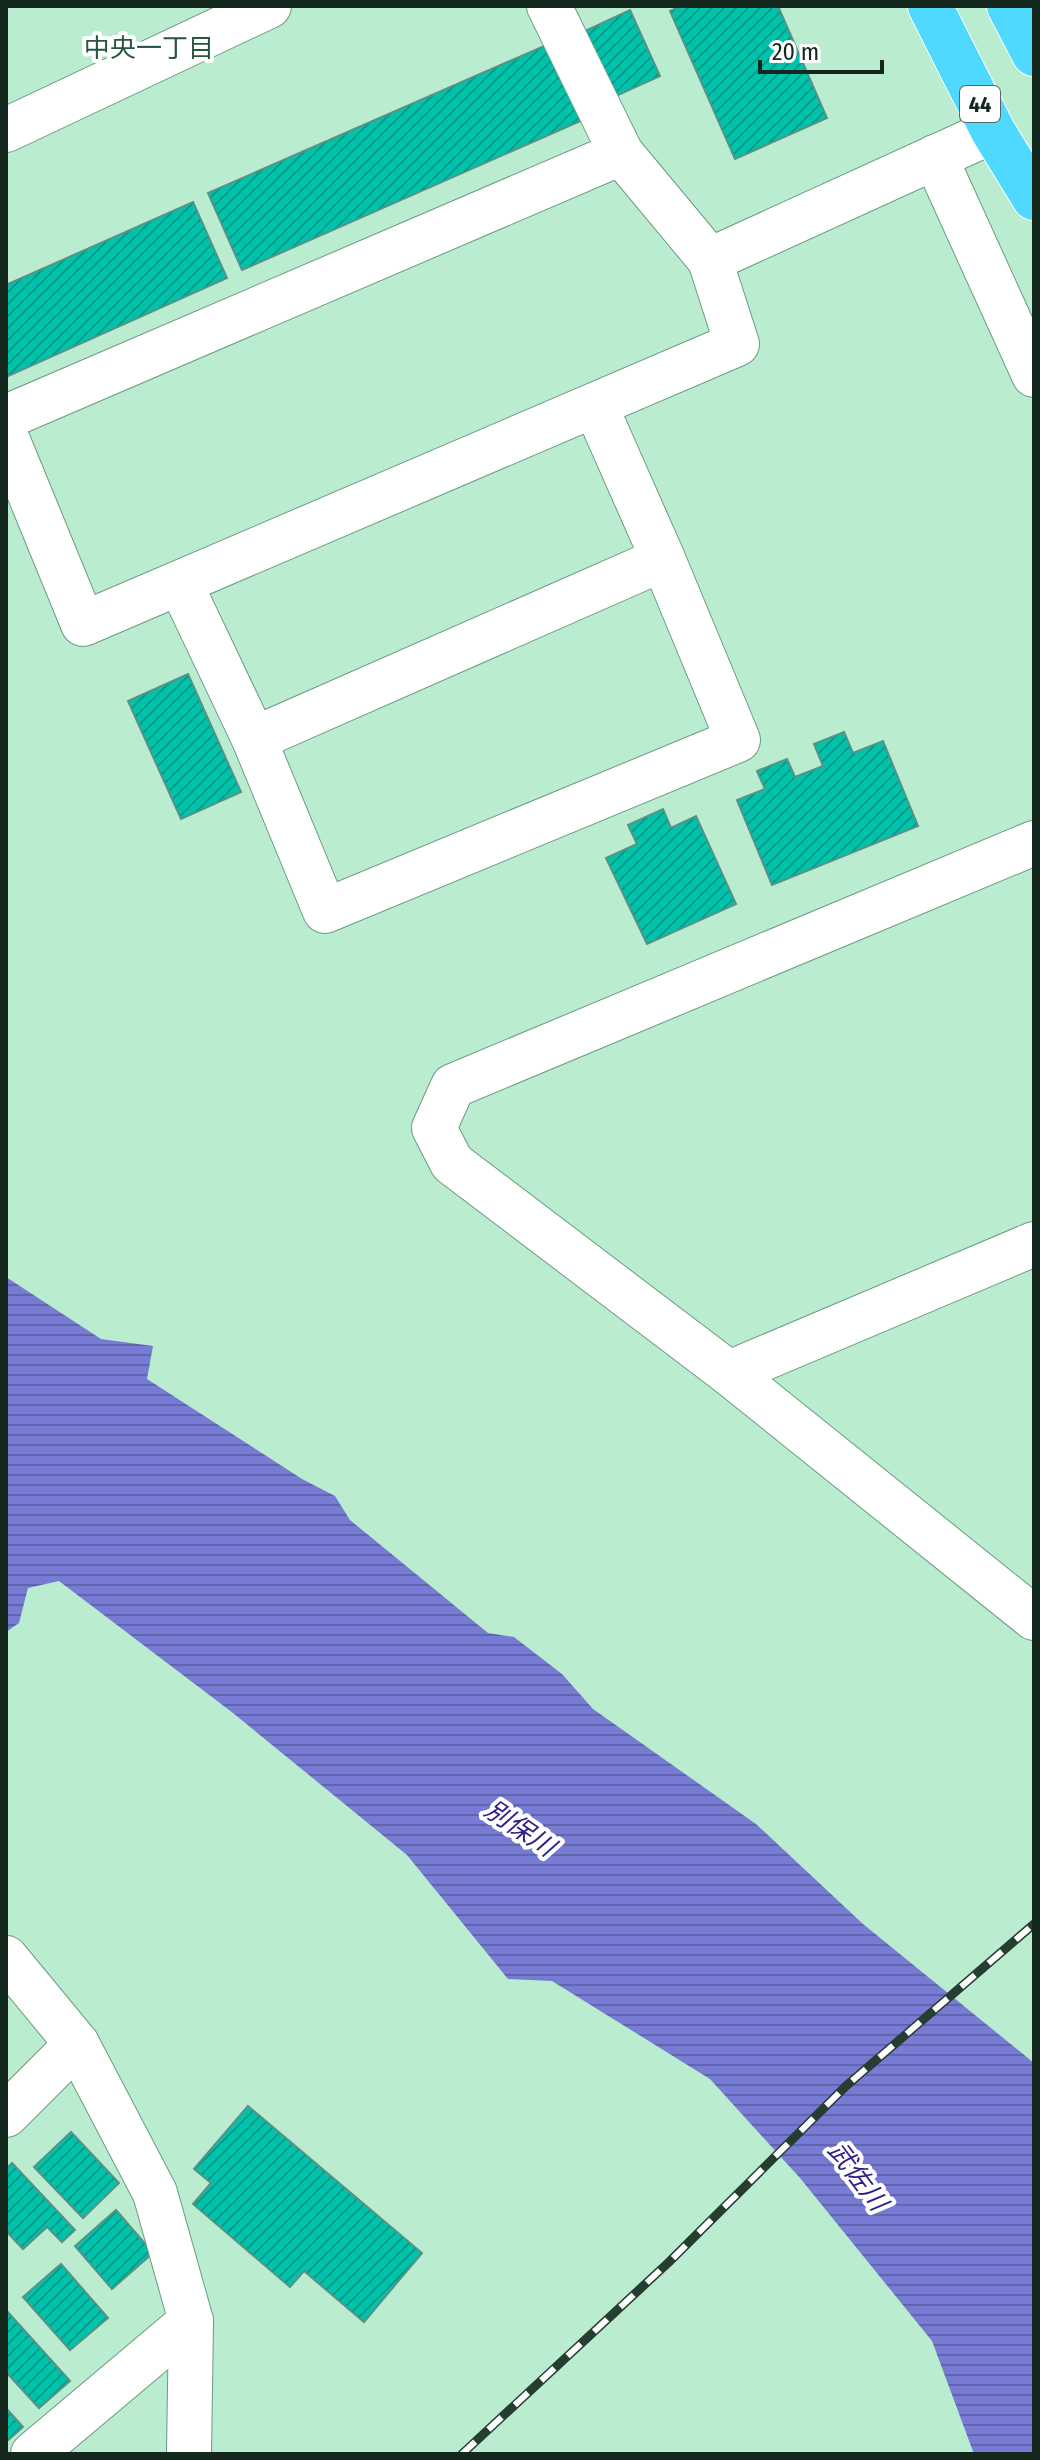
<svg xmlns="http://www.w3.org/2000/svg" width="1040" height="2460" viewBox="0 0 1040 2460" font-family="'Fira Sans Condensed','Noto Sans JP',sans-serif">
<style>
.water{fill:url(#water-rules)}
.building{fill:url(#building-hatch);stroke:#579286;stroke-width:2}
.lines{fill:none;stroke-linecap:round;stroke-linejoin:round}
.minor-casing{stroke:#6c9b81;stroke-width:46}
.highway-casing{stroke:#fff;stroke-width:46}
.minor{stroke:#fff;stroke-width:44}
.highway{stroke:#4fd9ff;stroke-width:44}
.rail-casing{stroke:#263d31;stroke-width:9}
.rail{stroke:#fff;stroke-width:6;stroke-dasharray:18;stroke-linecap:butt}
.labels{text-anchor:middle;stroke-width:8;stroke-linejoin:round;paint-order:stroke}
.shield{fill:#fff;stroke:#5a6861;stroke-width:2}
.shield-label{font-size:22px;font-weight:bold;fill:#14271d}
.neighbourhood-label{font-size:26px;fill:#28563f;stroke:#fff}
.water-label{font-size:26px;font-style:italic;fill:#302189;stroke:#fff}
</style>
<defs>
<pattern id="water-rules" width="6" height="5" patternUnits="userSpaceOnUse" patternTransform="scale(2)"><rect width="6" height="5" fill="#787bd4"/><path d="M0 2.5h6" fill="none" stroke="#6165ab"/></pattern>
<pattern id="building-hatch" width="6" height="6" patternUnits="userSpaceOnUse" patternTransform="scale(2)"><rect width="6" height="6" fill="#00c3ab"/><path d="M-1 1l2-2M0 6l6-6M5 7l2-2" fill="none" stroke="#019e8b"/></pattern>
</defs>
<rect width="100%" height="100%" fill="#baecd0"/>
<polygon class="water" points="6,1277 101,1339 153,1346 147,1379 302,1479 335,1496 350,1520 488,1633 514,1637 562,1674 593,1709 756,1824 863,1924 1034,2063 1034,2454 974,2454 932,2341 800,2178 710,2079 552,1981 508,1979 407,1855 233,1713 59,1581 28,1588 19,1623 6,1632"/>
<g class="building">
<polygon points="681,6 778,6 827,118 735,159 670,11"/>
<polygon points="630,10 660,76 616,96 585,31"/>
<polygon points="551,43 585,119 242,270 208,193"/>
<polygon points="193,202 227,278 6,377 6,285"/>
<polygon points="188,674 241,792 181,819 128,701"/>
<polygon points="844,732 853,753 883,741 918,826 772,885 737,800 765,789 757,771 787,759 795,777 823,766 814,744"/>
<polygon points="663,809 671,828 696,816 736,904 647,944 606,858 637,844 628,825"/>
<polygon points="248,2106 422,2253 364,2322 304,2271 290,2287 193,2204 211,2183 194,2169"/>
<polygon points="71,2132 119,2183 83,2218 34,2167"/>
<polygon points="12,2163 75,2230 62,2242 47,2227 23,2249 6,2231 6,2169"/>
<polygon points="116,2210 153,2253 112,2289 75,2246"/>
<polygon points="61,2264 108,2318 70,2350 23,2297"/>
<polygon points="6,2310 70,2381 39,2408 6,2372"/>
<polygon points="6,2408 23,2427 6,2442"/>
</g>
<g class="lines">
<defs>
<g id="minor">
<polyline points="549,6 621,153"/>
<polyline points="6,130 269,6"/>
<polyline points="935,157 1034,375"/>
<polyline points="6,417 621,153 710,260 993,131"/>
<polyline points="6,436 83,624 737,344 710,260"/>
<polyline points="180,583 254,739 663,559 595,405"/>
<polyline points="254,739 325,911 738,740 663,559"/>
<polyline points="1034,843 453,1086 434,1128 452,1163 729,1373 1034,1618"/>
<polyline points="729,1373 1034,1244"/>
<polyline points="6,1958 77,2044 155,2193 191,2321 189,2454"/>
<polyline points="6,2115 77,2044"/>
<polyline points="33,2454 191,2321"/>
</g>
<g id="highway">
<polyline points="930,6 993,131 1034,198"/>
<polyline points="1009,6 1034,54"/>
</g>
</defs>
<use href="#minor" class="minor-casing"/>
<use href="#highway" class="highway-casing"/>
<use href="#minor" class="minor"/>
<use href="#highway" class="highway"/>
<defs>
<polyline id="rail" points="462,2454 669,2262 846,2086 1034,1924"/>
</defs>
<use href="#rail" class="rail-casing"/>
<use href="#rail" class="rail"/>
</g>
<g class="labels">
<rect class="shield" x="960" y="86" width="40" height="36" rx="6"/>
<g class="shield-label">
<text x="980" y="112">44</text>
</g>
<g class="neighbourhood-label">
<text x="149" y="57">中央一丁目</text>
</g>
<g class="water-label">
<text transform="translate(520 1828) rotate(34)" y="9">別保川</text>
<text transform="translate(858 2176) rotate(53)" y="9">武佐川</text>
</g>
</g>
<rect width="1040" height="2460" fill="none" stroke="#14271d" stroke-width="16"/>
<path d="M760 60v12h122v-12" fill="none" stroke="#14271d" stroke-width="4"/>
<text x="772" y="60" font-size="24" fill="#14271d" stroke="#ffffff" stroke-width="6" paint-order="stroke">20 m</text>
</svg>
